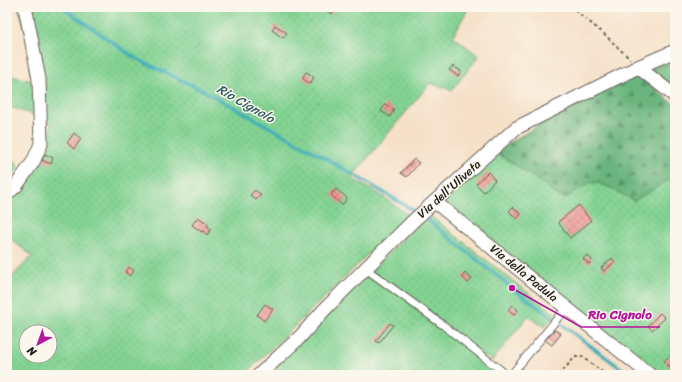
<svg xmlns="http://www.w3.org/2000/svg" width="682" height="382" viewBox="0 0 682 382" font-family="Sriracha,sans-serif">
<style>
.forest{fill:url(#forest-firs);stroke:#43684c}
.garden{fill:url(#garden-dots);stroke:#507858;fill-rule:evenodd}
.lines{fill:none;stroke-linecap:round;stroke-linejoin:round}
.stream{stroke:#3dadb8;stroke-width:3.5}
.building{fill:url(#building-cross-hatch)}
.lane-casing{stroke:#686158;stroke-width:9}
.street-casing{stroke:#686158;stroke-width:15}
.path{stroke:#686158;stroke-width:2;stroke-dasharray:3 3;stroke-linecap:butt}
.lane{stroke:#fff;stroke-width:7}
.street{stroke:#fff;stroke-width:13}
.labels{text-anchor:middle;stroke-width:3;stroke-linejoin:round;paint-order:stroke}
.street-label{font-size:12px;fill:#1c1c1c;stroke:#fbf7ec}
.water-label{font-size:13px;font-style:italic;fill:#2b5d62;stroke:#fbf7ec}
.leader{fill:none;stroke:#b5179e;stroke-width:1.5}
.callout-dot{fill:#b5179e;stroke:#fbf7ec;stroke-width:1.5}
.callout-label{font-size:13px;text-anchor:middle;font-weight:bold;fill:#b5179e;stroke:#fbf7ec;stroke-width:3;stroke-linejoin:round;paint-order:stroke}
</style>
<defs>
<pattern id="forest-firs" width="22" height="20" patternUnits="userSpaceOnUse"><rect width="22" height="20" fill="#6ab57d"/><path d="M5 1l3.5 6h-7zM16 11l3.5 6h-7z" fill="#569266"/></pattern>
<pattern id="garden-dots" width="8" height="8" patternUnits="userSpaceOnUse"><rect width="8" height="8" fill="#83d393"/><path d="M2 2h.1M6 6h.1" fill="none" stroke="#71b57e" stroke-width="1.8" stroke-linecap="round"/></pattern>
<pattern id="building-cross-hatch" width="8" height="8" patternUnits="userSpaceOnUse"><rect width="8" height="8" fill="#ef9693"/><path d="M0 0l8 8M0 8l8-8" fill="none" stroke="#c17a77"/></pattern>
</defs>
<rect width="100%" height="100%" fill="#fbf7ec"/>
<filter id="ink" filterUnits="userSpaceOnUse"><feTurbulence type="fractalNoise" baseFrequency=".025" numOctaves="2"/><feDisplacementMap in="SourceGraphic" scale="8" xChannelSelector="R" yChannelSelector="G"/><feConvolveMatrix kernelMatrix="1 2 1 2 8 2 1 2 1" color-interpolation-filters="sRGB"/></filter>
<filter id="wash" filterUnits="userSpaceOnUse"><feTurbulence type="fractalNoise" baseFrequency=".012" numOctaves="4" result="noise"/><feDisplacementMap in="SourceGraphic" scale="16" xChannelSelector="R" yChannelSelector="G"/><feGaussianBlur stdDeviation="0.9" result="paint"/><feColorMatrix in="noise" values="0 0 0 0 0 0 0 0 0 0 0 0 0 0 0 0 0 1.4 0 .05"/><feComposite in="paint" operator="in"/></filter>
<g filter="url(#wash)">
<rect width="100%" height="100%" fill="#f6e0c7"/>
<g class="forest">
<polygon points="675,58 675,91 650,69"/>
<polygon points="639,75 675,105 675,176 634,201 604,185 577,190 566,199 554,193 538,180 515,165 498,154 504,146 557,114"/>
</g>
<g class="garden">
<path d="M19 7H469L453 36 479 56 452 90 430 83 351 178 382 196 408 215 338 284 244 375H7V282L32 256 7 236V198L47 145 51 124 40 117 7 106V75L38 82ZM26 332H50V356H26Z"/>
<path d="M498 154 515 165 538 180 554 193 566 199C573 193 582 186 590 183 600 180 625 196 634 201L675 176V375H659L445 203V199Z"/>
<polygon points="7,158 16,161 18,169 7,184"/>
<polygon points="432,217 555,314 544,327 528,316 492,361 486,356 482,361 501,375 265,375 422,220"/>
</g>
<g class="lines">
<g class="stream">
<polyline points="62,7 135,58 204,91 322,156 418,213"/>
<polyline points="423,216 512,288 630,375"/>
</g>
</g>
<g id="blocks">
<g class="building">
<polygon points="323,7 330,7 335,10 332,14 322,8"/>
<polygon points="275,25 287,33 283,38 272,30"/>
<polygon points="453,66 461,71 458,76 449,70"/>
<polygon points="306,72 314,77 310,84 302,78"/>
<polygon points="225,87 229,89 225,96 220,94"/>
<polygon points="385,104 394,110 390,117 381,111"/>
<polygon points="74,133 81,139 74,149 67,143"/>
<polygon points="45,154 53,158 51,164 42,160"/>
<polygon points="414,159 419,163 407,177 401,173"/>
<polygon points="488,172 495,180 484,192 476,184"/>
<polygon points="336,189 347,198 342,205 331,195"/>
<polygon points="255,190 261,195 256,200 250,195"/>
<polygon points="579,205 591,221 570,238 558,222"/>
<polygon points="513,207 521,214 517,219 509,211"/>
<polygon points="198,217 208,224 207,226 211,229 207,235 203,231 202,232 192,225"/>
<polygon points="587,255 592,260 589,264 583,259"/>
<polygon points="612,258 615,262 604,271 601,268"/>
<polygon points="129,267 134,271 130,276 125,272"/>
<polygon points="465,273 472,279 468,283 462,277"/>
<polygon points="265,304 273,309 264,321 257,315"/>
<polygon points="512,305 518,310 514,315 508,310"/>
<polygon points="660,313 665,318 652,330 648,326"/>
<polygon points="390,323 393,325 379,343 376,341"/>
<polygon points="555,330 561,334 552,345 545,340 552,332"/>
<polygon points="675,351 675,365 671,368 664,361"/>
</g>
</g>
</g>
<g filter="url(#ink)">
<use href="#blocks" fill-opacity="0" stroke="#686158" stroke-width="1"/>
<g class="lines">
<defs>
<g id="lane">
<polyline points="366,269 443,325 507,375"/>
<polyline points="511,375 566,308"/>
</g>
<g id="street">
<polyline points="638,67 675,96"/>
<polyline points="7,194 16,186 33,162 41,144 39,79 25,7"/>
<polyline points="435,202 650,375"/>
<polyline points="259,375 299,338 324,310 413,221 516,128 638,67 675,51"/>
</g>
</defs>
<use href="#lane" class="lane-casing"/>
<use href="#street" class="street-casing"/>
<g class="path">
<polyline points="571,7 603,33 630,59"/>
<polyline points="559,375 575,357 583,357 606,375"/>
</g>
<use href="#lane" class="lane"/>
<use href="#street" class="street"/>
</g>
</g>
<g class="labels">
<g class="street-label">
<text transform="translate(449 189) rotate(-42)" y="4">Via dell'Uliveta</text>
<text transform="translate(524 273) rotate(39)" y="4">Via della Padula</text>
</g>
<g class="water-label">
<text transform="translate(246 103) rotate(30)" y="5">Rio Cignolo</text>
</g>
</g>
<path class="leader" d="M512 288L581 327H660"/>
<circle class="callout-dot" cx="512" cy="288" r="4"/>
<g class="callout-label">
<text x="620" y="319">Rio Cignolo</text>
</g>
<rect width="682" height="382" fill="none" stroke="#fbf7ec" stroke-width="24"/>
<g transform="translate(38 344) rotate(221)"><circle r="19" fill="#fbf7ec" stroke="#a29f99"/>
<path d="M0-3L7 15L0 10L-7 15Z" fill="#b5179e"/>
<text y="-6" font-size="11" font-weight="bold" text-anchor="middle" fill="#1c1c1c">N</text>
</g>
</svg>
